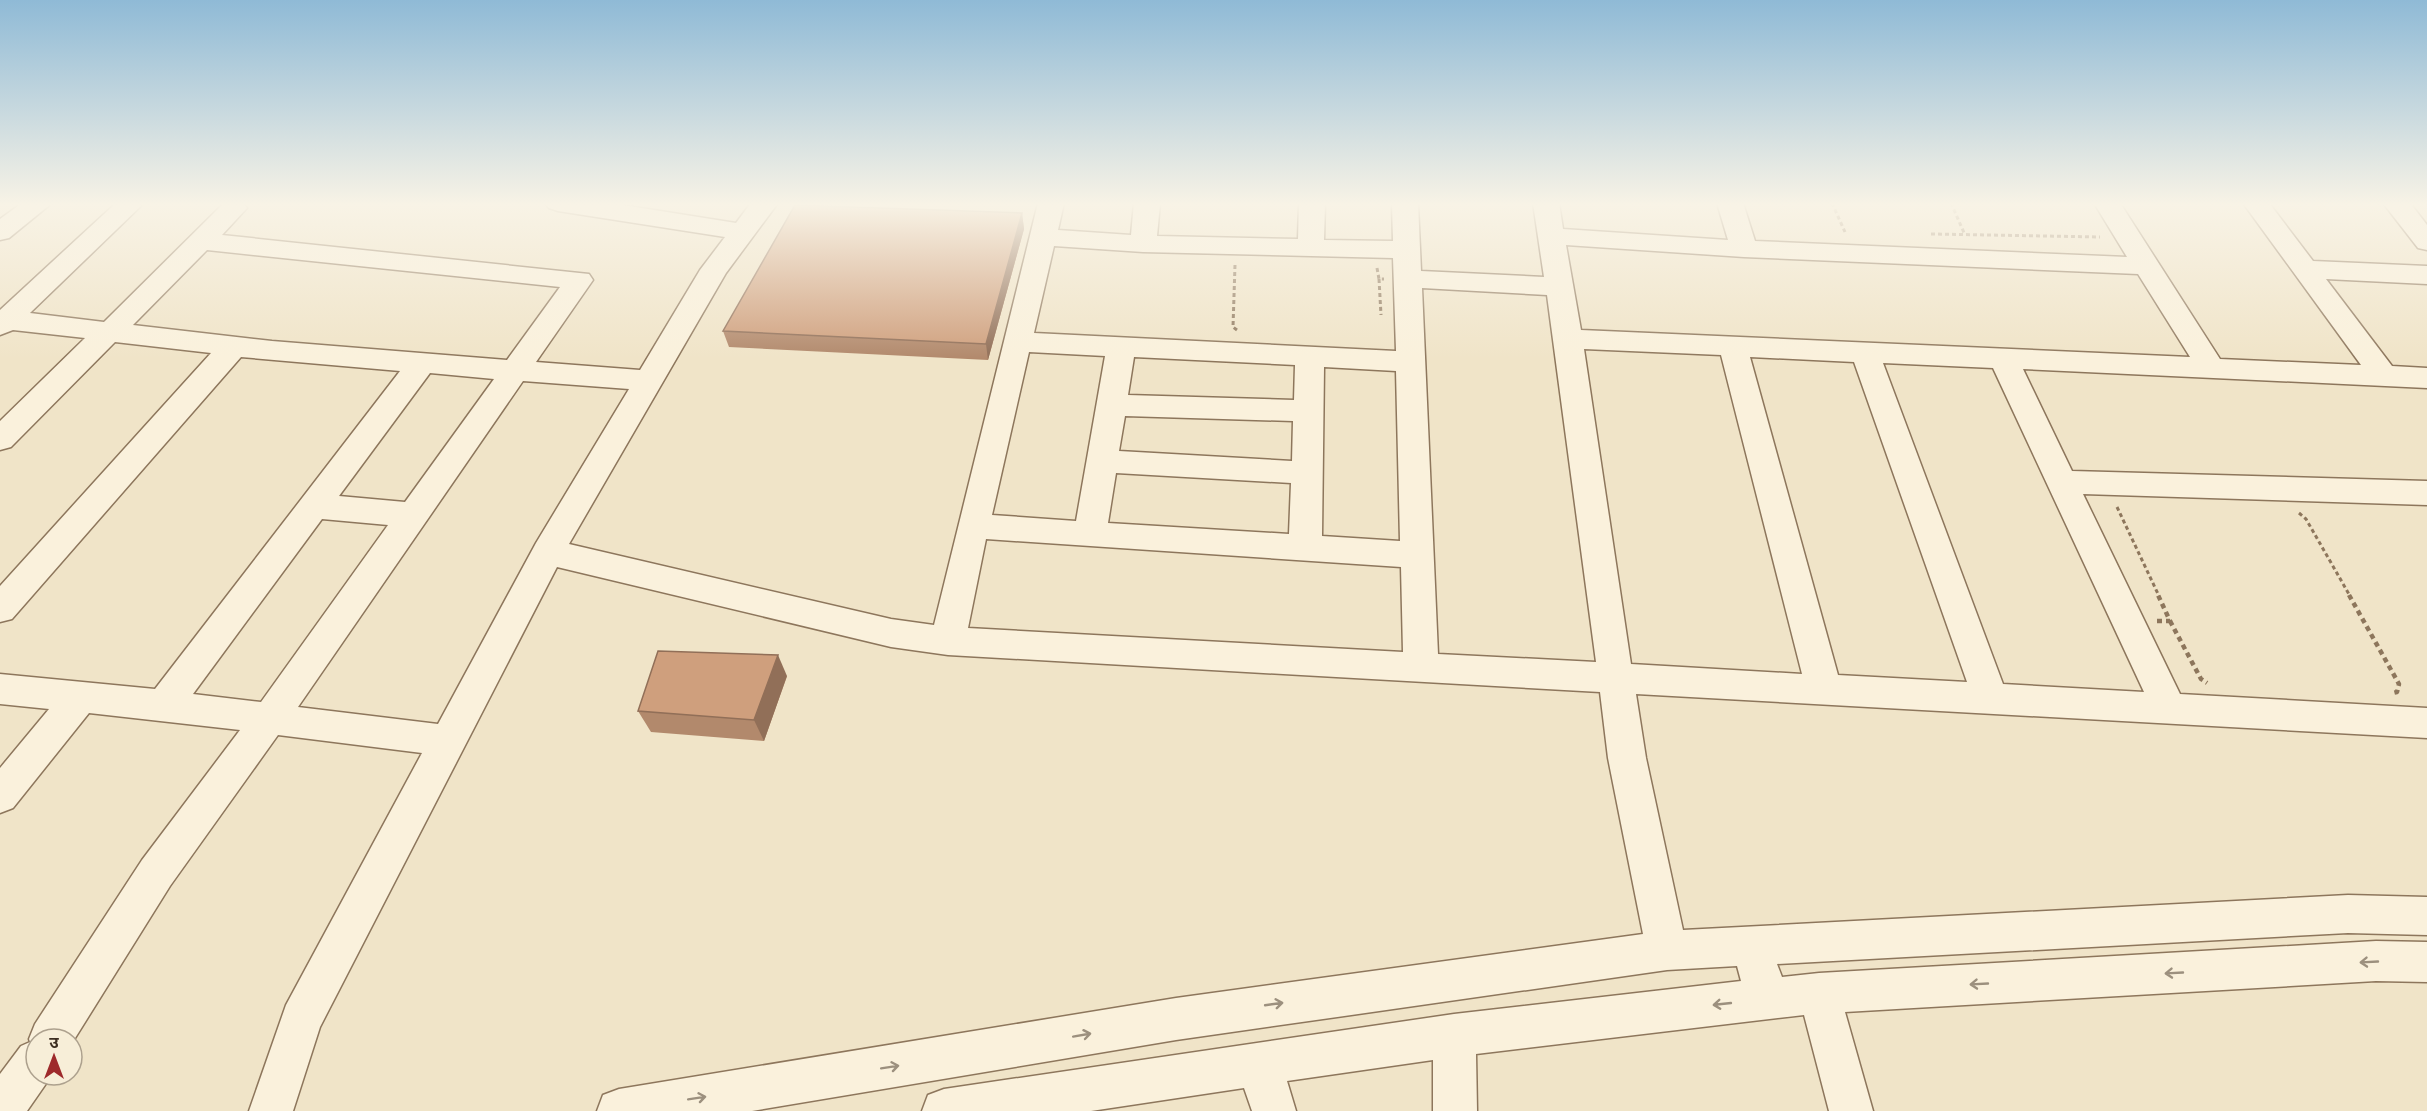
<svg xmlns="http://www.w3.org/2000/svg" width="2427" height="1111" viewBox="0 0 2427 1111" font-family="'Libre Baskerville','Noto Sans Devanagari',serif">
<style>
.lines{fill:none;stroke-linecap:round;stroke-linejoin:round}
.minor-casing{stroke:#8d765c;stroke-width:3}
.path-far1{stroke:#8d765c;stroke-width:3;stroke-dasharray:4 3;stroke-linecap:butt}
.path{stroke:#8d765c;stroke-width:4.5;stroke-dasharray:5 4;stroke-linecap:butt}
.minor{fill:#faf1dc;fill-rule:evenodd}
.wall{fill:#b2896c}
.shaded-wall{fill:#916f58}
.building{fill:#cf9f7d;stroke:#916f58;stroke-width:1.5}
.oneway{stroke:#9c907e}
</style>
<rect width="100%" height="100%" fill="#f0e4c8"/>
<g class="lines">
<defs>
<g id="minor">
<polygon points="22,203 52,203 9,238 0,240 0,219"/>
<path d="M116 203H144L30 313 104 322 224 203H244L247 208 222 235 589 274 593 280 536 362 640 370 700 270 725 237 558 211 549 208 545 203H610L736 223 751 203H778L726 273 569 544 891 619 934 625 1038 203H1064L1058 230 1131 235 1134 203H1160L1157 236 1298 239 1299 203H1325L1324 240 1393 241 1392 203H1418L1421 271 1544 277 1533 203H1559L1563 229 1728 240 1717 203H1743L1755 241 2127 257 2094 203H2120L2220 359 2361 365 2243 203H2269L2313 261 2427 266V284L2326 279 2392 366 2427 368V388L2023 369 2072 471 2427 481V505L2083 494 2180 694 2427 708V738L1636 694 1646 758 1683 930 2348 895 2427 897V935L2348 933 1777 964 1782 977 1819 973 2376 941 2427 942V982L2376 981 1845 1012 1873 1111H1829L1804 1015 1476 1054 1477 1111H1433V1060L1287 1081 1296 1111H1252L1244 1088 1091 1111H922L928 1095 944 1089 1454 1014 1741 981 1737 966 1667 970 1176 1040 752 1111H597L603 1095 619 1089 1176 998 1643 934 1608 758 1600 692 948 655 891 647 557 567 320 1027 293 1111H249L286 1005 422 753 278 735 170 886 72 1043V1039H36V1075H52L27 1111H0V1074L21 1046 30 1042 29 1039 35 1024 142 860 240 730 89 713 13 808 0 813V768L49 709 0 704V674L155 689 400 371 241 357 12 619 0 622V586L211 353 115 342 11 447 0 450V421L85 338 13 330 0 335V310ZM1566 245 1744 257 2138 274 2190 357 1581 330ZM1054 246 1143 252 1393 258 1396 351 1034 333ZM207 250 560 287 507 360 272 341 133 325ZM1422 288 1547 295 1596 662 1438 654ZM1584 349 1721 355 1802 674 1631 664ZM1029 352 1105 356 1076 521 992 515ZM1134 357 1295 365 1294 400 1128 395ZM1750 357 1854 362 1967 682 1838 675ZM1883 363 1993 368 2144 692 2003 684ZM1324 367 1396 371 1400 541 1322 536ZM430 373 494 379 405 502 339 496ZM523 381 629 389 536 543 438 724 298 707ZM1125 416 1293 421 1292 461 1119 451ZM1116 473 1291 483 1289 534 1108 523ZM322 519 388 525 261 702 193 694ZM986 539 1401 567 1403 652 968 628Z"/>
<polygon points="2383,203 2410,203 2427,225 2427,250 2418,248"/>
</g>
</defs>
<use href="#minor" class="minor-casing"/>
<g class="path-far1">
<polyline points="1832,203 1845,232"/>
<polyline points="1951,203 1965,235"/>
<polyline points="1931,234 2100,237"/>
<polyline points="1235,265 1233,327 1237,330"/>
<polyline points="1377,268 1379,279 1384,279"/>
<polyline points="1379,279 1381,315"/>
<polyline points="2117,507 2159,596"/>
<polyline points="2299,513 2306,519 2350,596"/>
</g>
<g class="path">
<polyline points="2349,595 2399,684 2397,692 2393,693"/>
<polyline points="2157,621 2170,621 2158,595"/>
<polyline points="2170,621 2201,679 2207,683"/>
</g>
<use href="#minor" class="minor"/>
</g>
<g class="wall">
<polygon points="1022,213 1024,229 988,360 729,347 723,331"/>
<polygon points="787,676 764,741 651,732 638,711"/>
</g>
<g class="shaded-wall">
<polygon points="1022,213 1024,229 988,360 986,344"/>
<polygon points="778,655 787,676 764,741 754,720"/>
</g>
<g class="building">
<polygon points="795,205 1022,213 986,344 723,331"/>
<polygon points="658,651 778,655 754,720 638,711"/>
</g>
<defs><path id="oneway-shaft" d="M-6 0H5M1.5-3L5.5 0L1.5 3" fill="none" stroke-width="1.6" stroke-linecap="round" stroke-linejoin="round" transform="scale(1.5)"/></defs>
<g class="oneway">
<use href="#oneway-shaft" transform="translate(2369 962) rotate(177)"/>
<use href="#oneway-shaft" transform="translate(2174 973) rotate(177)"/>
<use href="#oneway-shaft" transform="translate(1979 984) rotate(177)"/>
<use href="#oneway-shaft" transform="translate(1274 1004) rotate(-8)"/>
<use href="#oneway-shaft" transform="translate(1722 1004) rotate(174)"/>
<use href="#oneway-shaft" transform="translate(1082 1035) rotate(-10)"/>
<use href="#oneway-shaft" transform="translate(890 1067) rotate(-9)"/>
<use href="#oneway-shaft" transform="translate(697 1098) rotate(-9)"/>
</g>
<linearGradient id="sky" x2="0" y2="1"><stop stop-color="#8fbad6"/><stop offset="0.57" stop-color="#f8f3e6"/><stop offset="1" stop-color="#f8f3e6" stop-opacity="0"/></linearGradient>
<rect width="2427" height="359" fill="url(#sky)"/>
<g transform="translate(54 1057)"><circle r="28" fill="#f7eed8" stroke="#ada18e" stroke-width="1.5"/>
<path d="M0-4.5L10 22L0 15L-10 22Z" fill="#9e2a2b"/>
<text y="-9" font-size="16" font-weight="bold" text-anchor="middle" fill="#3d2e20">उ</text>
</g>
</svg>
